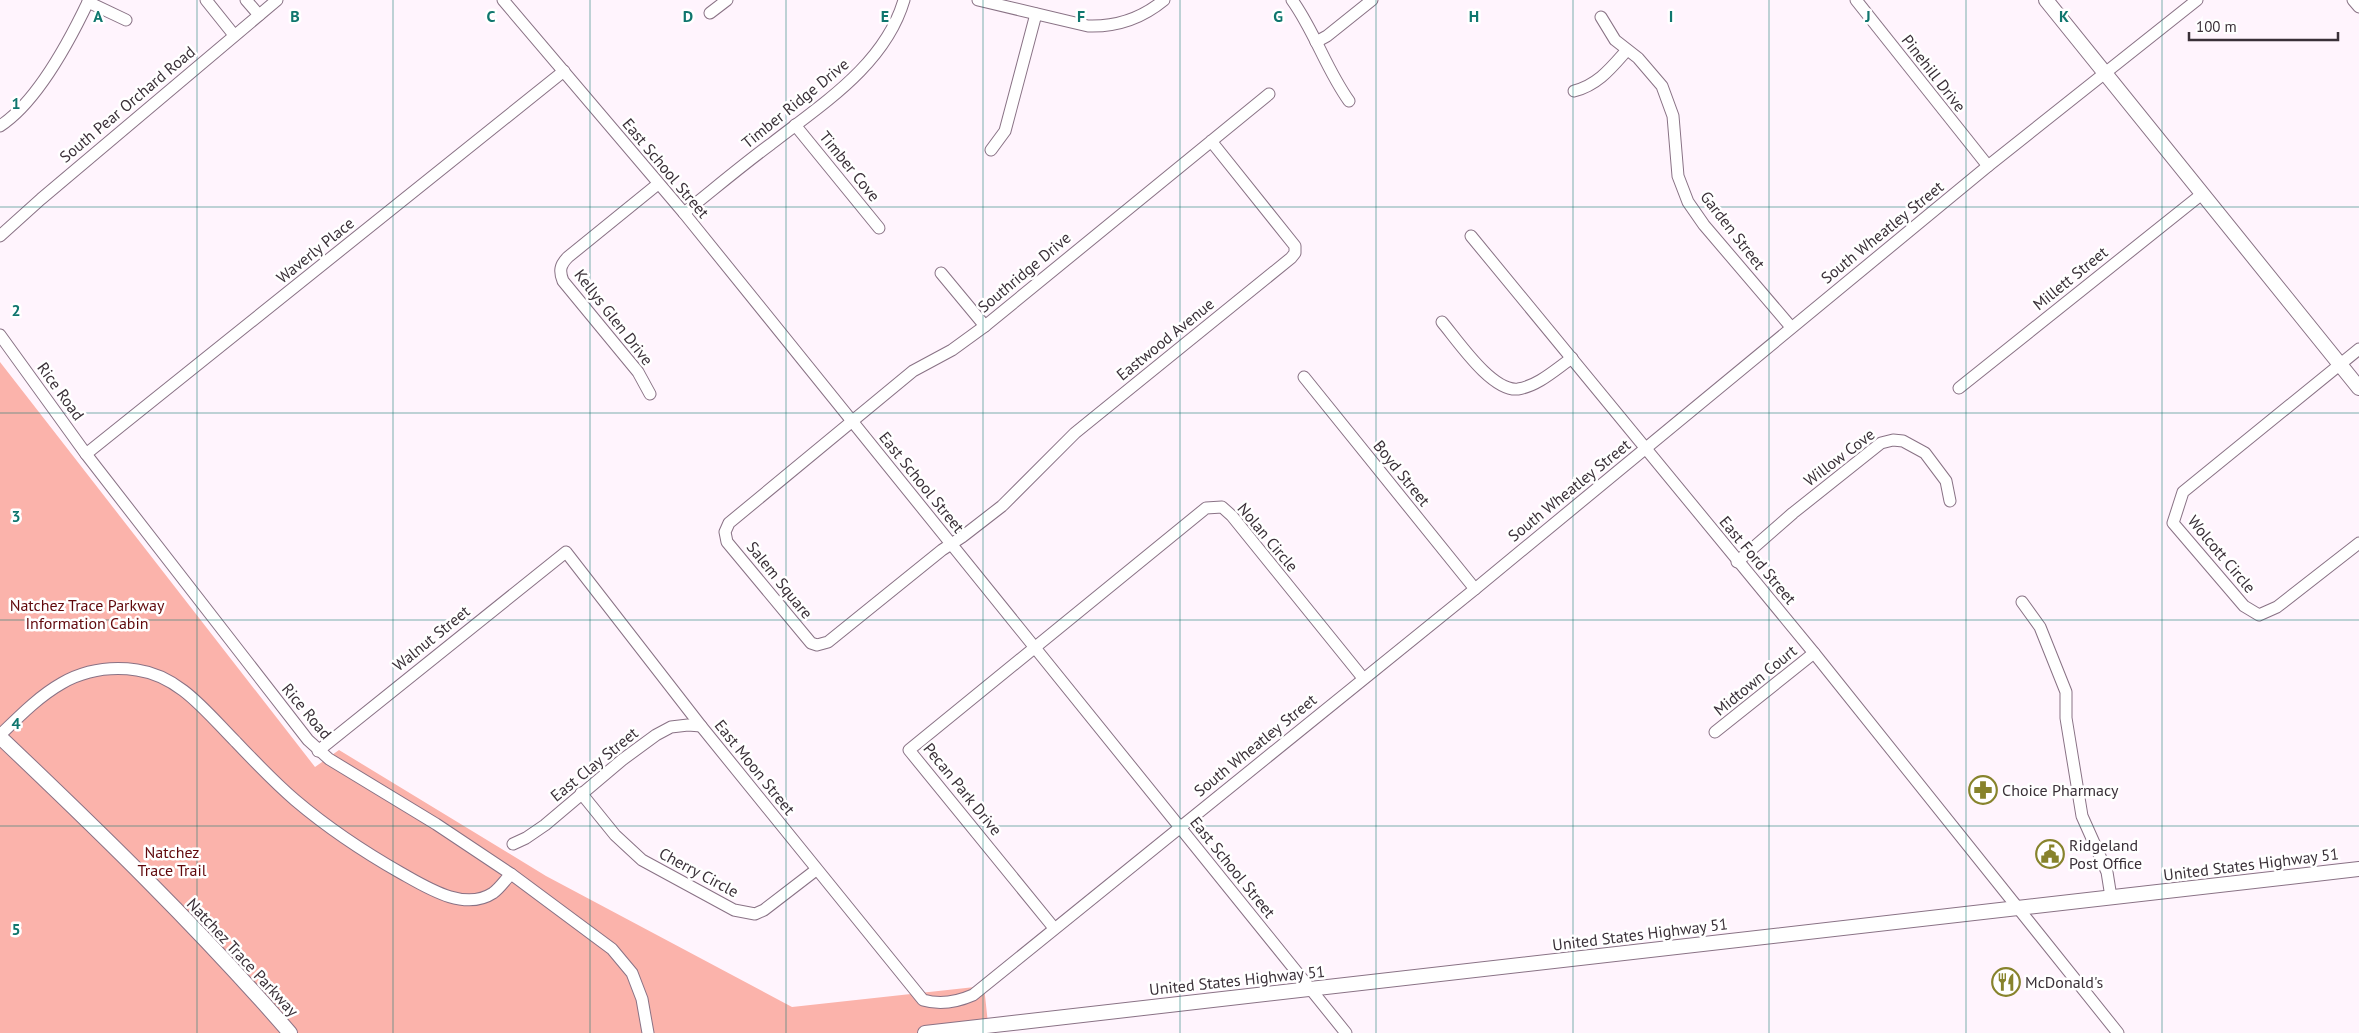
<svg xmlns="http://www.w3.org/2000/svg" width="2359" height="1033" viewBox="0 0 2359 1033" font-family="'PT Sans',sans-serif">
<style>
.green{fill:#fbb3ab}
.lines{fill:none;stroke-linecap:round;stroke-linejoin:round}
.minor-casing{stroke:#897285;stroke-width:13}
.major-casing{stroke:#897285;stroke-width:16}
.minor{stroke:#fff;stroke-width:11}
.major{stroke:#fff;stroke-width:14}
.grid{fill:none;stroke:#0f766e;stroke-width:1;stroke-opacity:0.55}
.labels{text-anchor:middle;stroke-width:5;stroke-linejoin:round;paint-order:stroke}
.street-label{font-size:16px;fill:#3a3038;stroke:#fff}
.park-label{font-size:16px;fill:#61090c;stroke:#fff}
.poi-label{font-size:16px;fill:#3a3038;stroke:#fff;text-anchor:start}
.grid-label{font-size:16px;text-anchor:middle;font-weight:bold;fill:#0f766e;stroke:#fff;stroke-width:5;stroke-linejoin:round;paint-order:stroke}
</style>
<rect width="100%" height="100%" fill="#fff4fd"/>
<polygon class="green" points="0,362 315,767 339,750 546,876 792,1007 984,986 989,1033 0,1033"/>
<g class="lines">
<defs>
<g id="minor">
<polyline points="206,0 234,35"/>
<polyline points="246,0 259,15"/>
<polyline points="503,0 684,213 1346,1033"/>
<path d="M978 0 1088 26C1117 27 1141 19 1164 0"/>
<path d="M1292 0C1315 32 1326 69 1349 101"/>
<polyline points="1856,0 1988,166"/>
<polyline points="2353,0 2359,7"/>
<polyline points="88,2 126,20"/>
<polyline points="710,13 727,0"/>
<polyline points="1601,17 1615,40 1638,58 1662,86 1673,116 1678,176 1688,202 1704,225 1791,327"/>
<polyline points="1316,42 1327,36 1372,0"/>
<path d="M1574 91C1598 85 1611 68 1627 50"/>
<polyline points="795,125 879,228"/>
<path d="M0 126C37 102 70 40 89 0"/>
<polyline points="1211,141 1295,246 1295,253 1291,258 1075,433 1002,506 962,537 942,550 828,642 817,645 811,643 727,542 725,532 729,523 913,371 952,350 985,326 1269,94"/>
<polyline points="991,150 1005,131 1036,14"/>
<path d="M684 213C713 190 741 166 771 144 822 104 885 65 904 0"/>
<polyline points="0,236 41,199 277,0"/>
<polyline points="1471,236 1814,653 2118,1033"/>
<polyline points="941,273 985,326"/>
<path d="M1442 322C1458 341 1492 392 1518 389 1538 386 1556 369 1572 358"/>
<polyline points="0,335 86,454 308,740 329,759 436,824 511,874 612,949 632,973 642,999 648,1033"/>
<polyline points="2359,349 2183,492 2173,523 2244,606 2259,615 2277,607 2359,543"/>
<polyline points="1304,377 1475,589"/>
<polyline points="1959,388 2202,194"/>
<path d="M650 394 638 372 563 281C559 271 560 265 568 257L658 184"/>
<polyline points="86,454 564,71"/>
<polyline points="1737,562 1793,513 1881,443 1893,440 1903,441 1925,453 1946,481 1950,501"/>
<polyline points="2022,602 2040,627 2066,692 2066,718 2082,816 2107,872 2111,897"/>
<polyline points="1715,732 1814,653"/>
<path d="M0 735C41 695 74 661 137 670 180 676 207 713 236 742 255 762 274 782 295 800 328 828 364 852 401 873 426 887 464 912 493 893 500 888 505 880 511 874"/>
<path d="M318 751 566 552 701 726 923 1000C940 1005 957 1002 973 995L1475 589 1988 166 2197 0"/>
<polyline points="581,793 615,835 642,860 734,910 755,914 764,910 816,870"/>
<polyline points="513,844 526,838 545,825 622,760 656,735 671,727 688,725 701,726"/>
<polyline points="1054,928 909,750 1206,508 1222,507 1232,516 1363,678"/>
</g>
<g id="major">
<polyline points="2046,0 2359,388"/>
<path d="M0 737C100 832 199 928 290 1033"/>
<polyline points="925,1033 2359,869"/>
</g>
</defs>
<use href="#minor" class="minor-casing"/>
<use href="#major" class="major-casing"/>
<use href="#minor" class="minor"/>
<use href="#major" class="major"/>
</g>
<path class="grid" d="M197 0V1033M393 0V1033M590 0V1033M786 0V1033M983 0V1033M1180 0V1033M1376 0V1033M1573 0V1033M1769 0V1033M1966 0V1033M2162 0V1033M0 207H2359M0 413H2359M0 620H2359M0 826H2359"/>
<defs>
<symbol id="pharmacy-ring" viewBox="-11 -11 22 22"><circle r="9.5" fill="#fff" stroke="#87832c" stroke-width="1.5"/><path d="M-2-6h4v4h4v4h-4v4h-4v-4h-4v-4h4Z" fill="#87832c"/></symbol>
<symbol id="civic-ring" viewBox="-11 -11 22 22"><circle r="9.5" fill="#fff" stroke="#87832c" stroke-width="1.5"/><path d="M-.6-6.5H3V-4.5H.6V-3L4-1V1h2V6H-6V1h2V-1L-.6-3ZM-1.2 2.5V6h2.4V2.5Z" fill="#87832c"/></symbol>
<symbol id="restaurant-ring" viewBox="-11 -11 22 22"><circle r="9.5" fill="#fff" stroke="#87832c" stroke-width="1.5"/><path d="M-5-6h1v4h1v-4h1v4h1v-4h1v5L-1.5 .5V6h-2V.5L-5-1ZM5-6V6H3V1.5H1.5Q1.5-4 5-6Z" fill="#87832c"/></symbol>
</defs>
<g fill-rule="evenodd">
<use href="#pharmacy-ring" x="1967" y="774" width="32" height="32"/>
<use href="#civic-ring" x="2034" y="838" width="32" height="32"/>
<use href="#restaurant-ring" x="1990" y="966" width="32" height="32"/>
</g>
<g class="labels">
<g class="street-label">
<text transform="translate(1934 73) rotate(52)" y="6">Pinehill Drive</text>
<text transform="translate(795 103) rotate(-39)" y="6">Timber Ridge Drive</text>
<text transform="translate(127 104) rotate(-40)" y="6">South Pear Orchard Road</text>
<text transform="translate(850 166) rotate(51)" y="6">Timber Cove</text>
<text transform="translate(666 168) rotate(50)" y="6">East School Street</text>
<text transform="translate(1733 230) rotate(52)" y="6">Garden Street</text>
<text transform="translate(1882 232) rotate(-39)" y="6">South Wheatley Street</text>
<text transform="translate(315 250) rotate(-39)" y="6">Waverly Place</text>
<text transform="translate(1024 272) rotate(-40)" y="6">Southridge Drive</text>
<text transform="translate(2070 278) rotate(-39)" y="6">Millett Street</text>
<text transform="translate(614 317) rotate(52)" y="6">Kellys Glen Drive</text>
<text transform="translate(1165 339) rotate(-39)" y="6">Eastwood Avenue</text>
<text transform="translate(61 391) rotate(54)" y="6">Rice Road</text>
<text transform="translate(1839 457) rotate(-37)" y="6">Willow Cove</text>
<text transform="translate(1402 473) rotate(51)" y="6">Boyd Street</text>
<text transform="translate(922 482) rotate(51)" y="6">East School Street</text>
<text transform="translate(1569 490) rotate(-39)" y="6">South Wheatley Street</text>
<text transform="translate(1268 537) rotate(50)" y="6">Nolan Circle</text>
<text transform="translate(2222 554) rotate(50)" y="6">Wolcott Circle</text>
<text transform="translate(1758 560) rotate(50)" y="6">East Ford Street</text>
<text transform="translate(780 580) rotate(51)" y="6">Salem Square</text>
<text transform="translate(431 638) rotate(-39)" y="6">Walnut Street</text>
<text transform="translate(1755 680) rotate(-39)" y="6">Midtown Court</text>
<text transform="translate(307 711) rotate(50)" y="6">Rice Road</text>
<text transform="translate(1255 745) rotate(-39)" y="6">South Wheatley Street</text>
<text transform="translate(594 764) rotate(-39)" y="6">East Clay Street</text>
<text transform="translate(755 767) rotate(51)" y="6">East Moon Street</text>
<text transform="translate(963 789) rotate(51)" y="6">Pecan Park Drive</text>
<text transform="translate(2251 864) rotate(-7)" y="6">United States Highway 51</text>
<text transform="translate(1233 867) rotate(51)" y="6">East School Street</text>
<text transform="translate(699 872) rotate(28)" y="6">Cherry Circle</text>
<text transform="translate(1640 934) rotate(-7)" y="6">United States Highway 51</text>
<text transform="translate(243 957) rotate(47)" y="6">Natchez Trace Parkway</text>
<text transform="translate(1237 980) rotate(-6)" y="6">United States Highway 51</text>
</g>
<g class="park-label">
<text x="87" y="611">Natchez Trace Parkway<tspan x="87" dy="18">Information Cabin</tspan></text>
<text x="172" y="858">Natchez<tspan x="172" dy="18">Trace Trail</tspan></text>
</g>
<g class="poi-label">
<text x="2002" y="796">Choice Pharmacy</text>
<text x="2069" y="851">Ridgeland<tspan x="2069" dy="18">Post Office</tspan></text>
<text x="2025" y="988">McDonald's</text>
</g>
</g>
<g class="grid-label">
<text x="98" y="22">A</text>
<text x="295" y="22">B</text>
<text x="491" y="22">C</text>
<text x="688" y="22">D</text>
<text x="885" y="22">E</text>
<text x="1081" y="22">F</text>
<text x="1278" y="22">G</text>
<text x="1474" y="22">H</text>
<text x="1671" y="22">I</text>
<text x="1868" y="22">J</text>
<text x="2064" y="22">K</text>
<text x="16" y="109">1</text>
<text x="16" y="316">2</text>
<text x="16" y="522">3</text>
<text x="16" y="729">4</text>
<text x="16" y="935">5</text>
</g>
<path d="M2189 32v8h149v-8" fill="none" stroke="#3a3038" stroke-width="2.5"/>
<text x="2196" y="32" font-size="15" fill="#3a3038" stroke="#ffffff" stroke-width="4" paint-order="stroke">100 m</text>
</svg>
